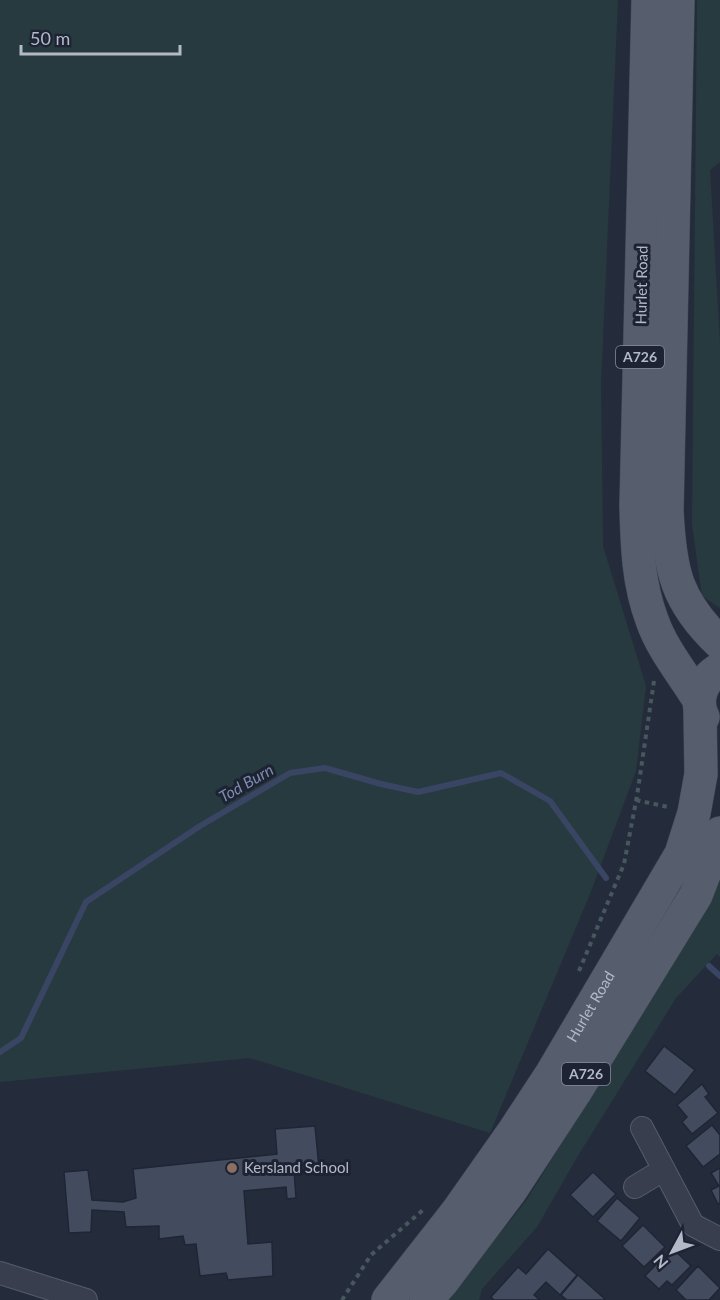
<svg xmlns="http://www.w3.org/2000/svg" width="720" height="1300" viewBox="0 0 720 1300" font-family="Lato,sans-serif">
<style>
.green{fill:#273a3f}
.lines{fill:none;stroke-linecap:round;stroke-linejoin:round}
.stream{stroke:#394563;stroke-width:6}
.building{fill:#434b5e;stroke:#1f2534;stroke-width:1.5}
.minor-casing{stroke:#565c6b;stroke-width:24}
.primary-casing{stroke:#414756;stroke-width:34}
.path{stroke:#46575d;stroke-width:4;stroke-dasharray:4.5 4.5;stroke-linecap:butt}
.minor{stroke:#383e4d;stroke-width:22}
.primary{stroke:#565d6d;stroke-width:33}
.education-dot{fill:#8d6e63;stroke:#1d2332;stroke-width:2}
.labels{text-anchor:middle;stroke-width:6;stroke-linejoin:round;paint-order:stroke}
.shield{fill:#1d2332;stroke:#878c9b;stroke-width:1.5}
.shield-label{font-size:14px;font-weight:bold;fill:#b4b9c8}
.street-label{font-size:15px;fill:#b4b9c8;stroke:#1d2332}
.poi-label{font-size:15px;fill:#b4b9c8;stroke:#1d2332;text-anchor:start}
.water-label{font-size:16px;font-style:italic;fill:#7c8caf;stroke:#1d2332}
</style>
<rect width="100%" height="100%" fill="#242c3c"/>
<g class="green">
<polygon points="0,0 618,0 601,383 603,546 646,686 636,771 590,894 490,1133 250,1058 0,1082"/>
<polygon points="697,0 720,0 720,162 710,170 720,343 720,608 702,596 692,524"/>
<polygon points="720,873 720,957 717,954 676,998 576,1159 537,1227 482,1289 479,1300 446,1300 526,1201 670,968"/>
</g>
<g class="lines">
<g class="stream">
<polyline points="709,966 720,976"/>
<polyline points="0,1052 21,1038 86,902 200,826 290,773 325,768 381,784 418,792 501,773 550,801 606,878"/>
</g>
</g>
<g class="building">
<polygon points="664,1046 695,1070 675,1095 645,1071"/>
<polygon points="702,1084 709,1094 705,1097 718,1113 692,1134 682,1122 687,1117 677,1105"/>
<polygon points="712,1125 720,1135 720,1154 703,1167 686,1146"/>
<polygon points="315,1126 319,1168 294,1170 296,1198 287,1199 286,1187 244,1191 248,1244 272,1242 273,1276 228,1280 226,1273 200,1276 196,1244 185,1245 183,1236 159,1239 159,1226 126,1227 124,1212 92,1210 91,1232 69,1233 64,1172 88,1170 92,1200 123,1202 136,1198 133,1169 277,1154 275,1129"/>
<polygon points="720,1168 720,1203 718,1204 711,1190 719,1186 711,1173"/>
<polygon points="593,1172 616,1194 593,1217 570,1195"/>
<polygon points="617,1198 640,1218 621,1241 597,1221"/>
<polygon points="643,1225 665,1247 644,1267 622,1246"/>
<polygon points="672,1248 691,1266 672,1285 667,1281 659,1289 645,1276"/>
<polygon points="548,1249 577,1275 560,1295 546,1282 534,1295 540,1300 494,1300 491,1297 518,1267 526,1274"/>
<polygon points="698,1266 720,1288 709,1300 686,1300 676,1290"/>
<polygon points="578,1275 606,1300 567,1300 561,1295"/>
</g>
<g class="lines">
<defs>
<g id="minor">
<polyline points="642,1128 693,1225 720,1239"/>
<polyline points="635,1187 663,1170"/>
<polyline points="0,1273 86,1300"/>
</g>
<g id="primary">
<path d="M648 0 636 506C637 545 638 583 652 620 662 649 683 674 699 700"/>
<path d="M678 0 667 511C670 571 676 601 720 643"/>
<path d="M703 717C694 699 703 678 720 669"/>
<path id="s1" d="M388 1300 457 1212 514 1131 552 1073 681 854 694 813 701 774 700 712"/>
<polyline points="426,1300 442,1282 511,1190 575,1092 696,895 720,833"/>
</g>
</defs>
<use href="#minor" class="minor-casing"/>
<use href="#primary" class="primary-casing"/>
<g class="path">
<polyline points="636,800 668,807"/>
<polyline points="579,971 624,864 637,796 654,681"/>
<polyline points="342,1300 371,1255 423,1210"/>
</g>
<use href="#minor" class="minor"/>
<use href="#primary" class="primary"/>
</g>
<circle class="education-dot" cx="232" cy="1168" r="6"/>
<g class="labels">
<g class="shield">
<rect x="616" y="346" width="48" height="22" rx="4.5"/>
<rect x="562" y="1063" width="48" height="22" rx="4.5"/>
</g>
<g class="shield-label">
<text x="640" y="362">A726</text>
<text x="586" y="1079">A726</text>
</g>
<g class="street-label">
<text transform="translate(642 285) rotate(-89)" y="5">Hurlet Road</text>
<text dy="5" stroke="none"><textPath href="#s1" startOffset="357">Hurlet Road</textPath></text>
</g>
<g class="poi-label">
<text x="244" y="1173">Kersland School</text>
</g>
<g class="water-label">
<text transform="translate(246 783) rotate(-30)" y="6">Tod Burn</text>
</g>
</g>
<g transform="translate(672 1252) rotate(229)" stroke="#1d2332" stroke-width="4.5" paint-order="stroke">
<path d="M0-4.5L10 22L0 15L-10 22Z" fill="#b4b9c8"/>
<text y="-9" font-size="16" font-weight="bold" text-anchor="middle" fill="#b4b9c8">N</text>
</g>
<path d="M21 45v9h159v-9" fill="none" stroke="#b4b9c8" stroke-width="3"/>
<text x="30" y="45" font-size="18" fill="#b4b9c8" stroke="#1d2332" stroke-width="4.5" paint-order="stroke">50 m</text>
</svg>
